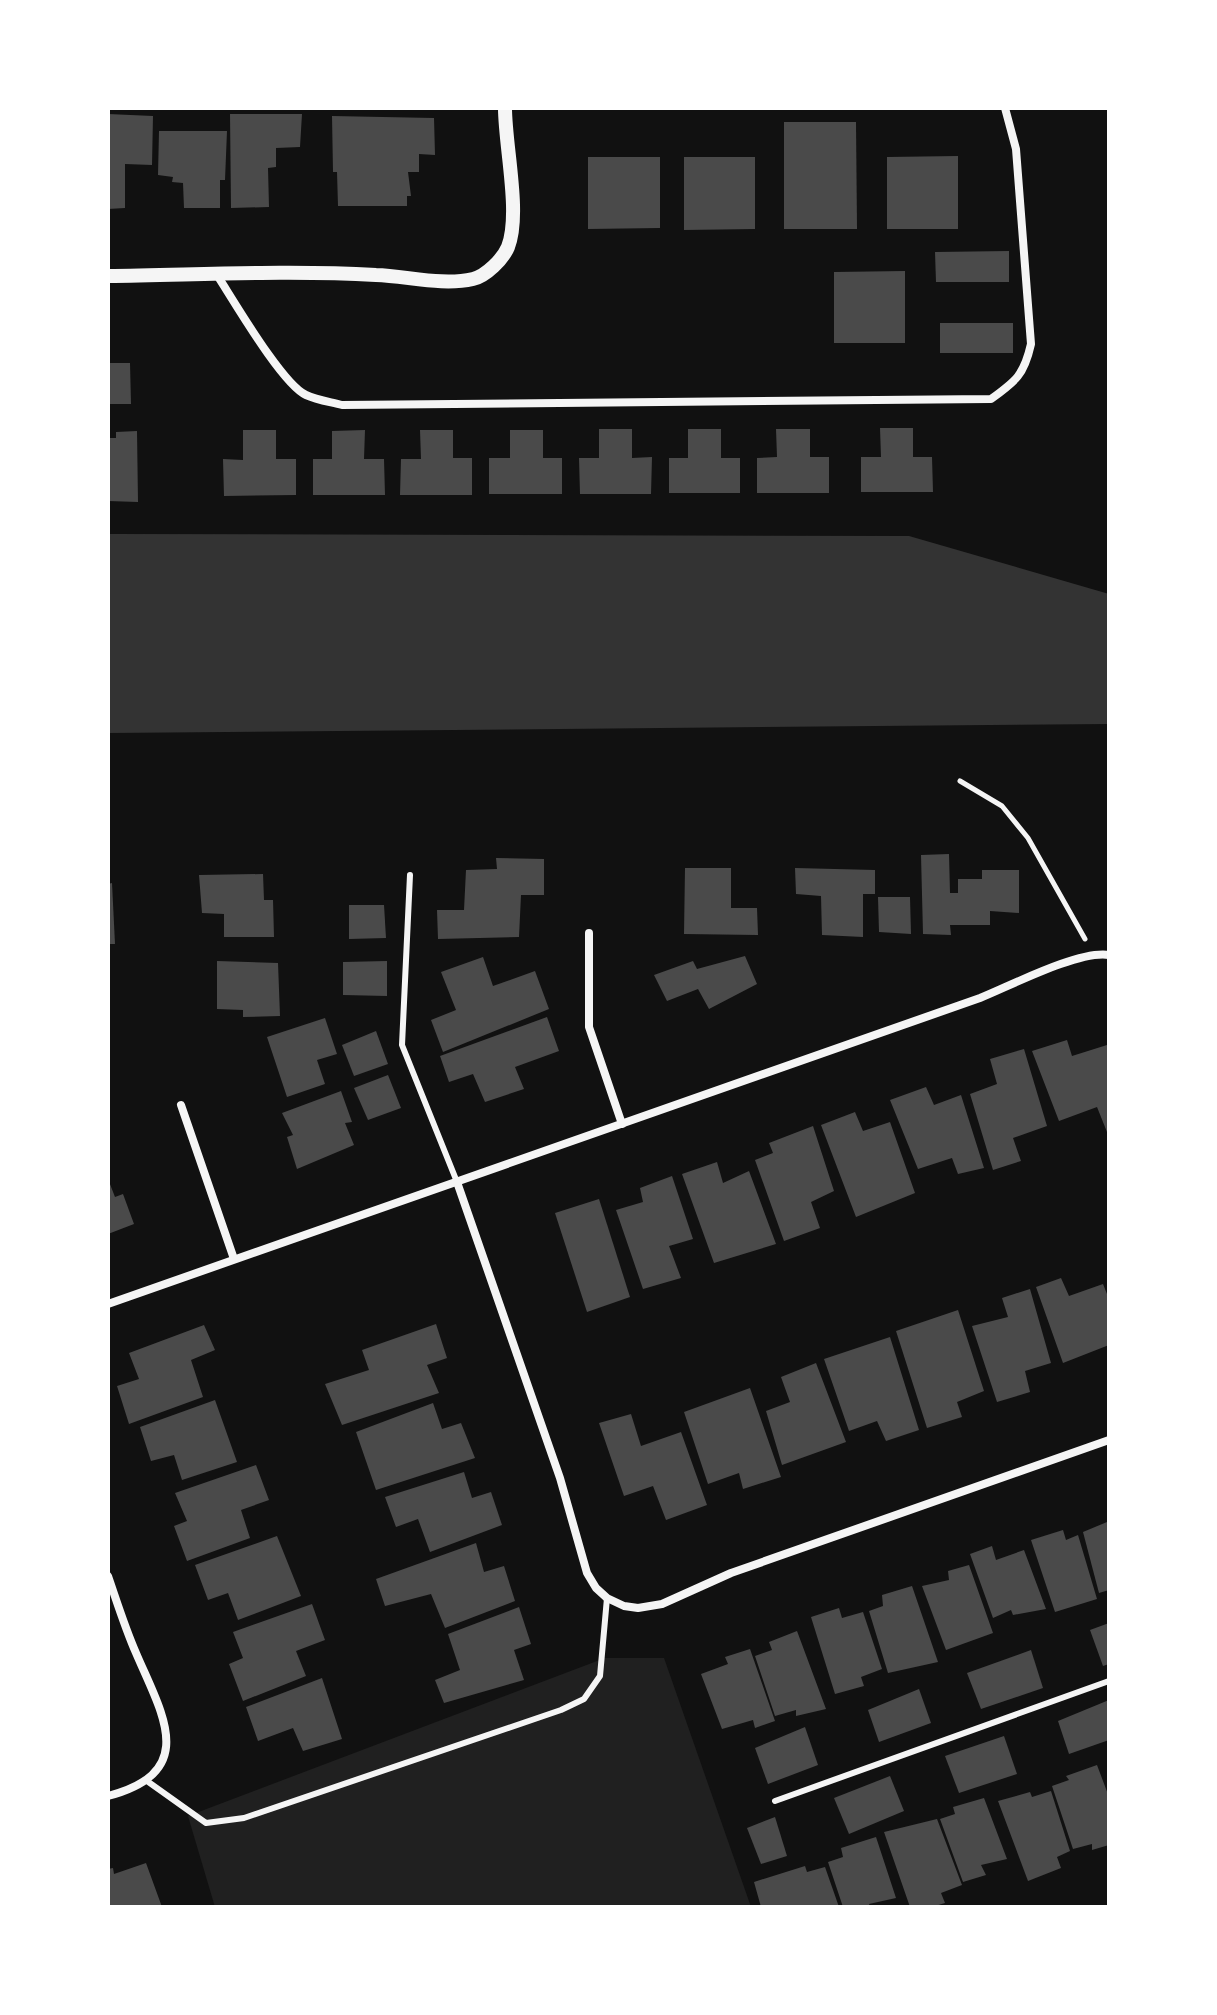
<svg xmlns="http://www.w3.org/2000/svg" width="1217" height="2015" viewBox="0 0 1217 2015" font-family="'Public Sans',sans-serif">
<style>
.green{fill:#202020}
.water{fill:#333}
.building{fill:#4a4a4a}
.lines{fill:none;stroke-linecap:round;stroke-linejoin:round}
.path{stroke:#f5f5f5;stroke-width:5}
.service{stroke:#f5f5f5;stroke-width:6}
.minor{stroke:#f5f5f5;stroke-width:8}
.tertiary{stroke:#f5f5f5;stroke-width:14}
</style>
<rect width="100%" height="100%" fill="#111"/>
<polygon class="green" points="605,1658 664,1658 751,1907 215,1907 188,1816"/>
<polygon class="water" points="108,534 909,536 1109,594 1109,724 108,733"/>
<g class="building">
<polygon points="108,114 153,116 152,165 125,164 125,208 108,209"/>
<polygon points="230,114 302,114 300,147 276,148 276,167 268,168 269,207 231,208"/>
<polygon points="332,116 434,118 435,155 419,154 419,172 408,172 411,196 407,196 407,206 338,206 337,172 333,172"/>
<polygon points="784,122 856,122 857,229 784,229"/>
<polygon points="159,131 227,131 225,180 220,180 220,208 184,208 183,183 172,182 173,177 158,175"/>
<polygon points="958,156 958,229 887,229 887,157"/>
<polygon points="588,157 660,157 660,228 588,229"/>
<polygon points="684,157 755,157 755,229 684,230"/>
<polygon points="1009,251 1009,282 936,282 935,252"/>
<polygon points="905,271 905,343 834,343 834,272"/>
<rect x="940" y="323" width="73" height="30"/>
<polygon points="108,363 130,363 131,404 108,404"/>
<polygon points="880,428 913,428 913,457 932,457 933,492 861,492 861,457 881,457"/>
<polygon points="599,429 632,429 632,458 652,457 651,494 580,494 579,458 599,458"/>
<polygon points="688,429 721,429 721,458 740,458 740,493 669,493 669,458 688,458"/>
<polygon points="776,429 810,429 810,457 829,457 829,493 757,493 757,458 777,457"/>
<polygon points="243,430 276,430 276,459 296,459 296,495 224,496 223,459 243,460"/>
<polygon points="365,430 364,459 384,459 385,495 313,495 313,459 332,459 332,431"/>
<polygon points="420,430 453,430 453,458 472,458 472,495 400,495 401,459 421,459"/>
<polygon points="510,430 543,430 543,458 562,458 562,494 489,494 489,458 510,458"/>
<polygon points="137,431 138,502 108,501 108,438 116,438 116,432"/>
<polygon points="949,854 950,893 958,893 958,879 982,879 982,870 1019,870 1019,913 990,911 990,925 950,925 951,935 923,934 921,855"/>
<polygon points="496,858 544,859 544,895 521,895 519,937 438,939 437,910 464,910 466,870 497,869"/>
<polygon points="685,868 731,868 731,908 757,908 758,935 684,934"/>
<polygon points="795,868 875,870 875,894 863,894 863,937 822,935 821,896 796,894"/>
<polygon points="263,874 264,900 273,900 274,937 224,937 224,914 202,913 199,875"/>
<polygon points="112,883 115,944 108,944 108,884"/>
<polygon points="878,897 910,897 911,934 879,932"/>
<polygon points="349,905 384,905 386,938 349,939"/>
<polygon points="745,956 757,984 709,1009 698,989 667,1001 654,975 693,961 697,969"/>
<polygon points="483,957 493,986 535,971 549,1009 443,1052 431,1020 456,1010 441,972"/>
<polygon points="217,961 278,963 280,1016 243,1017 243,1010 217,1009"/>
<polygon points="387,961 387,996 343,995 343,962"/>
<polygon points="547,1017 559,1051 515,1067 524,1089 485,1102 473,1074 449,1082 440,1056"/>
<polygon points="325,1018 337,1054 317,1060 325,1084 287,1097 267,1037"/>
<polygon points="376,1031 388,1064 354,1076 342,1045"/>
<polygon points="1067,1040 1072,1056 1107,1045 1109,1132 1107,1132 1097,1107 1059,1121 1032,1051"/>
<polygon points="1024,1049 1047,1126 1013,1138 1021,1161 993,1170 970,1094 997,1084 990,1059"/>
<polygon points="388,1075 401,1108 368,1120 354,1088"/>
<polygon points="926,1087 934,1105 961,1095 984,1168 958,1174 952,1158 918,1169 890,1100"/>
<polygon points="341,1091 352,1122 345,1123 354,1145 297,1169 287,1137 293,1135 282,1113"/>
<polygon points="855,1112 863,1131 890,1122 915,1193 856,1217 821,1125"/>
<polygon points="813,1126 834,1191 811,1202 820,1228 784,1241 755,1160 773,1153 769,1143"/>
<polygon points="717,1162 723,1183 749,1171 776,1244 714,1263 682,1174"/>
<polygon points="672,1176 693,1239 669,1246 681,1278 643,1289 616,1210 643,1202 640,1188"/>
<polygon points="108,1179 115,1197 123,1194 134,1224 108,1234"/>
<polygon points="599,1199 630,1297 587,1312 555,1213"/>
<polygon points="1061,1278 1069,1296 1103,1284 1109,1299 1109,1345 1063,1363 1036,1287"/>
<polygon points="1030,1289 1051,1363 1025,1371 1030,1392 997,1402 972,1326 1008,1317 1002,1298"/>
<polygon points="958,1310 984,1391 957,1402 962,1417 927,1428 896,1331"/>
<polygon points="436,1324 447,1358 427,1365 439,1393 342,1425 325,1384 369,1370 362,1350"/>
<polygon points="204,1325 215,1350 191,1360 203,1397 129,1424 117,1386 139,1379 129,1353"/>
<polygon points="890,1337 919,1430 886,1441 877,1421 849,1431 824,1359"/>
<polygon points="816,1363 846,1442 782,1465 766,1411 790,1402 781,1377"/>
<polygon points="750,1388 781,1477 743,1489 739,1473 708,1484 684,1412"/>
<polygon points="215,1400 237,1462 182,1480 174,1455 151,1461 140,1427"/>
<polygon points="433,1403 442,1429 461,1423 475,1458 376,1490 356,1432"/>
<polygon points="631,1414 641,1446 681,1432 707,1505 666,1520 653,1486 624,1496 599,1423"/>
<polygon points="256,1465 269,1500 241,1510 250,1538 187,1561 174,1526 187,1521 175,1493"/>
<polygon points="464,1472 472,1498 491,1492 502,1525 430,1552 418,1519 396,1527 385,1497"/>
<polygon points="1107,1522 1109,1590 1099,1593 1083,1532"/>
<polygon points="1063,1530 1066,1540 1078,1535 1097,1599 1055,1612 1031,1540"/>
<polygon points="277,1536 301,1596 238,1620 228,1593 208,1600 195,1565"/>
<polygon points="476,1543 484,1572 504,1566 515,1601 445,1628 431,1594 385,1606 376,1579"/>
<polygon points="992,1546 996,1560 1024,1550 1046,1609 1013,1615 1011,1610 993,1618 970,1554"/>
<polygon points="969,1565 993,1633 946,1650 922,1586 949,1580 948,1571"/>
<polygon points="912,1586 938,1662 888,1673 869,1611 883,1606 882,1595"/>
<polygon points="312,1604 325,1640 296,1651 306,1676 243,1701 229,1664 243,1658 233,1632"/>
<polygon points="519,1607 531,1644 514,1650 524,1680 444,1703 435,1680 460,1670 448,1634"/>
<polygon points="839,1608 842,1618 863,1612 882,1669 861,1677 864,1686 835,1694 811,1617"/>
<polygon points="1109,1623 1109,1664 1103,1666 1090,1630"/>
<polygon points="797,1631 826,1709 796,1716 796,1710 775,1716 755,1656 772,1650 769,1642"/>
<polygon points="750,1649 775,1721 755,1728 753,1720 722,1729 701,1674 728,1664 725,1657"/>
<polygon points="1031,1650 1043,1688 981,1709 967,1673"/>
<polygon points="322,1678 342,1739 303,1751 293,1728 258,1741 246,1707"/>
<polygon points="919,1689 931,1723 879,1742 868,1710"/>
<polygon points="1109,1700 1109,1740 1069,1754 1058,1721"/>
<polygon points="805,1727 818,1765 768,1784 755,1748"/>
<polygon points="1004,1736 1017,1774 959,1793 945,1756"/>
<polygon points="1097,1765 1109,1797 1109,1845 1092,1850 1092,1844 1073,1849 1052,1786 1069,1780 1066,1776"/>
<polygon points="890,1776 904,1811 849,1834 834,1798"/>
<polygon points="1051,1791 1070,1851 1057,1857 1061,1868 1028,1881 998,1801 1030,1792 1032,1797"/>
<polygon points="984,1798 1007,1859 981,1865 986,1875 963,1882 940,1819 955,1814 953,1807"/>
<polygon points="775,1817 787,1856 761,1864 747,1828"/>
<polygon points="937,1819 962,1885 941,1893 945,1903 932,1907 910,1907 884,1832"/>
<polygon points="876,1837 896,1898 869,1904 870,1907 843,1907 828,1862 843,1857 841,1848"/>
<polygon points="146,1863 162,1907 108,1907 108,1869 113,1868 114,1874"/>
<polygon points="805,1866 807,1872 825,1867 839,1907 761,1907 754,1882"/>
</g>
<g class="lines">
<polyline class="path" points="960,781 1002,806 1028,838 1085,939"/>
<g class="service">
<polyline points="410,875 402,1045 457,1182"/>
<polyline points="147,1781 206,1823 244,1818 561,1710 584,1699 600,1676 607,1598"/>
<polyline points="775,1801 1109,1681"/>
</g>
<g class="minor">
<path d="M217 275C234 301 282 384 306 395 317 400 331 402 342 405L991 399C1016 381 1024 375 1031 344L1016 149 1005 108"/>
<polyline points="589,933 589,1027 622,1124"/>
<polyline points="181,1105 234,1259"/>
<polyline points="457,1182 560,1478 587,1573 596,1588 607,1598 624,1606 638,1608 662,1604 731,1573 1109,1440"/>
<path d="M108 1304 980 998C1010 986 1079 950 1109 955"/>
<path d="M108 1576C117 1602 125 1628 136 1653 162 1714 200 1772 108 1796"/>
</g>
<path class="tertiary" d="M108 276C196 275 287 270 376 275 407 276 442 286 473 279 486 276 503 259 508 247 521 214 505 146 505 108"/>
</g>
<rect width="1217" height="2015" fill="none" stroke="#ffffff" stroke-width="220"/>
</svg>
